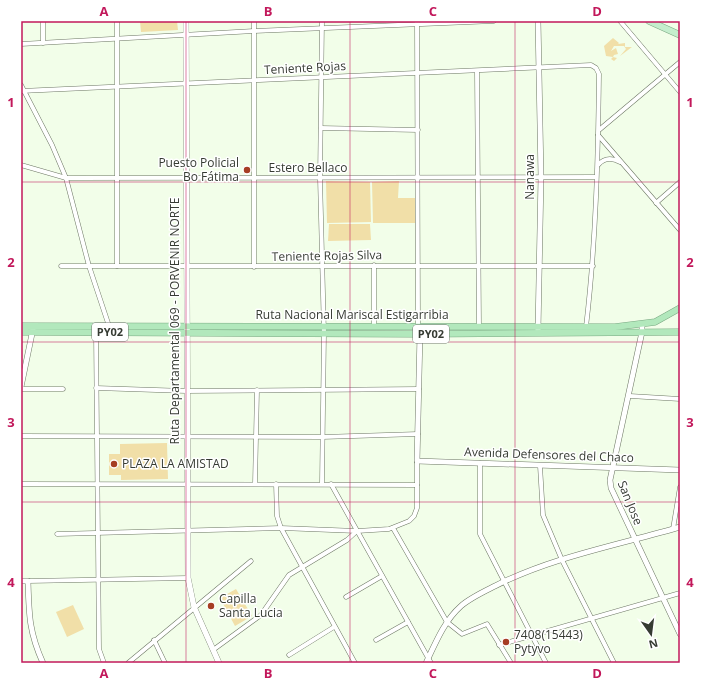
<svg xmlns="http://www.w3.org/2000/svg" width="701" height="684" viewBox="0 0 701 684" font-family="'Open Sans',sans-serif">
<style>
.green{fill:#f1dfa8}
.lines{fill:none;stroke-linecap:round;stroke-linejoin:round}
.minor-casing{stroke:#6d7764;stroke-width:5}
.tertiary-casing{stroke:#6d7764;stroke-width:6}
.secondary-casing{stroke:#6d7764;stroke-width:6}
.primary-casing{stroke:#7aa882;stroke-width:7}
.trunk-casing{stroke:#7aa882;stroke-width:7}
.minor{stroke:#fff;stroke-width:4}
.tertiary{stroke:#fff;stroke-width:5}
.secondary{stroke:#fff;stroke-width:5.5}
.primary{stroke:#c5eecd;stroke-width:6}
.trunk{stroke:#b2e8bc;stroke-width:6}
.grid{fill:none;stroke:#c2185b;stroke-width:1;stroke-opacity:0.55}
.poi-dot{fill:#a63d23;stroke:#fff;stroke-width:1.5}
.labels{text-anchor:middle;stroke-width:3;stroke-linejoin:round;paint-order:stroke}
.shield{fill:#fff;stroke:#727670;stroke-width:1}
.shield-label{font-size:11px;font-weight:bold;fill:#363b33}
.street-label{font-size:12px;fill:#363b33;stroke:#fff}
.poi-label{font-size:12px;fill:#363b33;stroke:#fff;text-anchor:start}
.neatline{fill:none;stroke:#c2185b;stroke-width:1.5}
.grid-label{font-size:13px;text-anchor:middle;font-weight:bold;fill:#c2185b}
</style>
<rect width="100%" height="100%" fill="#f2fee9"/>
<g class="green">
<polygon points="140,21 177,21 178,30 141,32"/>
<polygon points="613,38 619,43 618,44 625,43 625,47 632,47 620,56 626,49 624,46 614,46 611,51 616,48 618,54 614,55 613,57 617,58 614,61 611,59 613,57 606,56 604,46"/>
<polygon points="326,181 370,182 371,222 327,223"/>
<polygon points="399,181 398,198 415,198 416,223 373,223 372,182"/>
<polygon points="329,224 370,224 371,240 328,241"/>
<polygon points="167,443 168,479 121,480 121,475 109,475 109,454 120,454 120,444"/>
<polygon points="236,589 252,616 235,626 220,598"/>
<polygon points="73,605 84,629 67,637 56,612"/>
</g>
<g class="lines">
<defs>
<g id="minor">
<polyline points="43,21 43,43"/>
<polyline points="117,21 117,266"/>
<polyline points="322,21 320,178 324,333 322,483"/>
<polyline points="417,21 418,326"/>
<polyline points="620,21 680,92"/>
<polyline points="21,44 254,31 494,21"/>
<polyline points="477,71 479,327"/>
<polyline points="21,85 52,145 66,178 89,266 109,326"/>
<path d="M21 91 591 65 596 68 599 74C598 158 596 243 586 327"/>
<polyline points="321,128 418,130"/>
<polyline points="599,130 680,62"/>
<polyline points="598,135 680,230"/>
<polyline points="21,165 66,178 596,177"/>
<path d="M598 165C604 158 611 157 620 162"/>
<polyline points="656,203 680,182"/>
<polyline points="374,265 374,326"/>
<polyline points="61,266 593,266"/>
<polyline points="254,267 254,21"/>
<polyline points="96,332 99,649 104,663"/>
<polyline points="96,388 186,391 419,389"/>
<polyline points="21,389 63,389"/>
<polyline points="630,396 680,399"/>
<polyline points="21,436 322,437 418,434"/>
<polyline points="480,463 480,534 546,663"/>
<polyline points="540,466 543,515 562,560 614,663"/>
<polyline points="21,484 417,485"/>
<polyline points="255,484 257,390"/>
<polyline points="276,484 277,516 281,528 355,663"/>
<polyline points="331,484 431,663"/>
<polyline points="393,528 447,622 462,634 487,624 511,663"/>
<polyline points="673,529 680,487"/>
<polyline points="57,534 281,528 357,531 389,529 409,521 414,516 417,508 417,461"/>
<polyline points="28,581 188,578"/>
<polyline points="346,597 382,576"/>
<polyline points="154,640 165,663"/>
<polyline points="376,640 408,622"/>
<polyline points="499,645 680,593"/>
<polyline points="213,650 261,615 289,575 347,540 357,531"/>
<polyline points="289,655 334,627"/>
<polyline points="128,663 251,561"/>
</g>
<g id="tertiary">
<polyline points="538,21 541,177 538,330"/>
<polyline points="642,325 642,332 610,480 611,488 680,634"/>
<polyline points="420,334 417,461 680,470"/>
<polyline points="21,387 33,329"/>
<path d="M21 581H28C29 615 29 632 43 663"/>
<path d="M426 663C435 644 444 621 461 606 470 598 483 592 495 586 552 557 618 545 680 527"/>
</g>
<polyline id="secondary" points="186,21 188,578 194,607 219,663"/>
<polyline id="primary" points="649,21 680,35"/>
<g id="trunk">
<polyline points="21,326 615,327 655,322 680,308"/>
<polyline points="21,332 420,334 680,332"/>
</g>
</defs>
<use href="#minor" class="minor-casing"/>
<use href="#tertiary" class="tertiary-casing"/>
<use href="#secondary" class="secondary-casing"/>
<use href="#primary" class="primary-casing"/>
<use href="#trunk" class="trunk-casing"/>
<use href="#minor" class="minor"/>
<use href="#tertiary" class="tertiary"/>
<use href="#secondary" class="secondary"/>
<use href="#primary" class="primary"/>
<use href="#trunk" class="trunk"/>
</g>
<path class="grid" d="M186 21V663M350 21V663M515 21V663M21 182H680M21 342H680M21 502H680"/>
<g class="poi-dot">
<circle cx="247" cy="170" r="4"/>
<circle cx="114" cy="464" r="4"/>
<circle cx="211" cy="606" r="4"/>
<circle cx="506" cy="642" r="4"/>
</g>
<g class="labels">
<g class="shield">
<rect x="92" y="323" width="36" height="18" rx="3"/>
<rect x="413" y="325" width="36" height="18" rx="3"/>
</g>
<g class="shield-label">
<text x="110" y="336">PY02</text>
<text x="431" y="338">PY02</text>
</g>
<g class="street-label">
<text transform="translate(305 68) rotate(-3)" y="4">Teniente Rojas</text>
<text x="308" y="172">Estero Bellaco</text>
<text transform="translate(530 177) rotate(-90)" y="4">Nanawa</text>
<text transform="translate(327 256) rotate(-1)" y="4">Teniente Rojas Silva</text>
<text x="352" y="319">Ruta Nacional Mariscal Estigarribia</text>
<text transform="translate(175 321) rotate(-90)" y="4">Ruta Departamental 069 - PORVENIR NORTE</text>
<text transform="translate(549 455) rotate(2)" y="4">Avenida Defensores del Chaco</text>
<text transform="translate(630 503) rotate(68)" y="4">San Jose</text>
</g>
<g class="poi-label">
<text x="239" y="167" text-anchor="end">Puesto Policial<tspan x="239" dy="14">Bo Fátima</tspan></text>
<text x="122" y="468">PLAZA LA AMISTAD</text>
<text x="219" y="603">Capilla<tspan x="219" dy="14">Santa Lucia</tspan></text>
<text x="514" y="639">7408(15443)<tspan x="514" dy="14">Pytyvo</tspan></text>
</g>
</g>
<rect width="701" height="684" fill="none" stroke="#ffffff" stroke-width="44"/>
<g transform="translate(651 634) rotate(166)" stroke="#ffffff" stroke-width="3" paint-order="stroke">
<path d="M0-3L7 15L0 10L-7 15Z" fill="#363b33"/>
<text y="-6" font-size="11" font-weight="bold" text-anchor="middle" fill="#363b33">N</text>
</g>
<rect x="22" y="22" width="657" height="640" class="neatline"/>
<g class="grid-label">
<text x="104" y="16">A</text>
<text x="268" y="16">B</text>
<text x="433" y="16">C</text>
<text x="597" y="16">D</text>
<text x="11" y="107">1</text>
<text x="690" y="107">1</text>
<text x="11" y="267">2</text>
<text x="690" y="267">2</text>
<text x="11" y="427">3</text>
<text x="690" y="427">3</text>
<text x="11" y="587">4</text>
<text x="690" y="587">4</text>
<text x="104" y="678">A</text>
<text x="268" y="678">B</text>
<text x="433" y="678">C</text>
<text x="597" y="678">D</text>
</g>
</svg>
